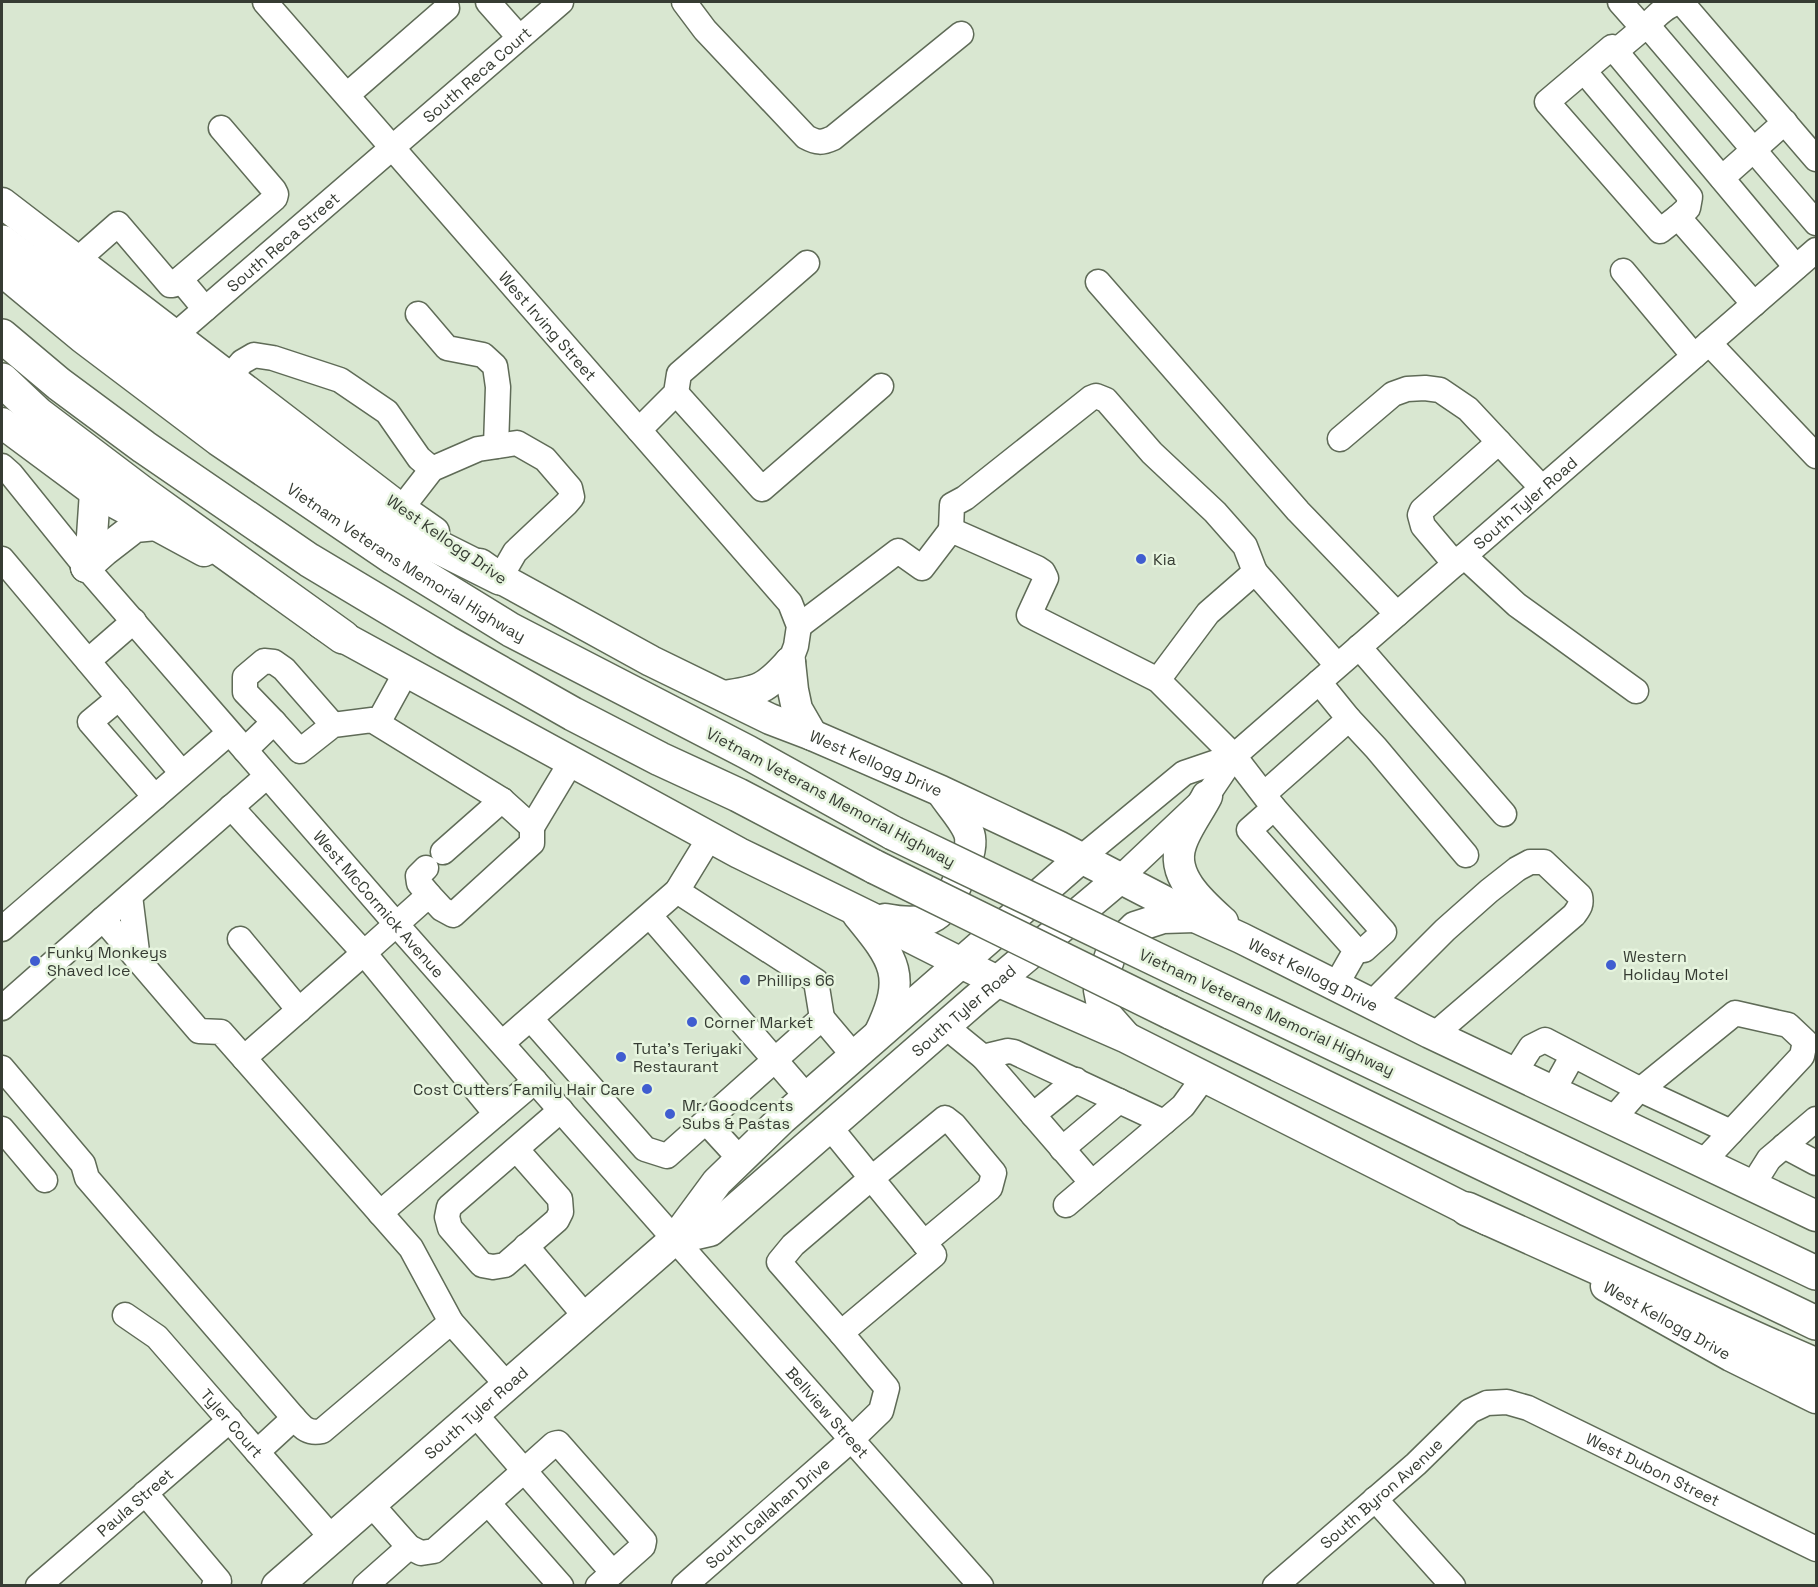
<svg xmlns="http://www.w3.org/2000/svg" width="1818" height="1587" viewBox="0 0 1818 1587" font-family="'Space Grotesk',sans-serif">
<style>
.lines{fill:none;stroke-linecap:round;stroke-linejoin:round}
.minor-casing{stroke:#5f6b57;stroke-width:27}
.major-casing{stroke:#5f6b57;stroke-width:33}
.highway-casing{stroke:#5f6b57;stroke-width:36}
.minor{stroke:#fff;stroke-width:24}
.major{stroke:#fff;stroke-width:30}
.highway{stroke:#fff;stroke-width:33}
.highway-bridge-casing{stroke:#5f6b57;stroke-width:36;stroke-linecap:butt}
.highway-bridge{stroke:#fff;stroke-width:33}
.poi-dot{fill:#405dd0;stroke:#e6f4de;stroke-width:2}
.labels{text-anchor:middle;stroke-width:5;stroke-linejoin:round;paint-order:stroke}
.street-label{font-size:16px;fill:#363c33;stroke:#e6f4de}
.poi-label{font-size:16px;fill:#363c33;stroke:#e6f4de;text-anchor:start}
</style>
<rect width="100%" height="100%" fill="#d9e7d1"/>
<g class="lines">
<defs>
<g id="minor">
<path id="s1" d="M265 2 790 603 799 626 796 646 790 662"/>
<polyline points="488,2 519,37"/>
<path d="M684 2 705 30 806 137C817 143 822 143 833 138L961 34"/>
<polyline points="1620,2 1643,28"/>
<path d="M1647 25C1657 16 1668 2 1682 3L1816 159"/>
<polyline points="1616,51 1647,25 1816,223"/>
<polyline points="1584,71 1690,197 1688,208 1678,217"/>
<polyline points="347,95 447,8"/>
<polyline points="1722,178 1785,122"/>
<polyline points="76,261 118,224 170,285 173,285 180,279 205,309"/>
<polyline points="1623,271 1694,356"/>
<polyline points="180,279 275,198 276,194 274,190 221,128"/>
<polyline points="1098,282 1298,511 1397,614"/>
<polyline points="1754,304 1678,217 1660,231 1547,102 1612,47 1796,267"/>
<polyline points="418,314 447,348 483,355 495,366 498,387 496,446"/>
<path id="s2" d="M174 336 561 2"/>
<polyline points="1709,343 1816,456"/>
<polyline points="229,377 242,362 254,355 273,358 340,380 387,412 419,458 432,469"/>
<polyline points="676,393 762,489 881,386"/>
<polyline points="639,430 676,393 679,374 807,263"/>
<polyline points="1340,439 1393,394 1407,389 1425,388 1440,390 1468,409 1542,488"/>
<path id="s3" d="M2 466 11 474 86 567 397 925 981 1586"/>
<polyline points="401,509 432,469 478,449 517,443 545,459 570,488 572,497 566,504 515,552 500,578"/>
<polyline points="951,530 952,505 965,498 1091,398 1096,396 1106,400 1152,453 1215,512 1245,546 1255,572"/>
<polyline points="1464,556 1517,605 1636,691"/>
<polyline points="2,559 182,773"/>
<polyline points="1455,564 1423,526 1420,515 1422,510 1499,442"/>
<polyline points="799,626 898,551 922,568 951,530 1037,568 1043,572 1046,578 1029,615 1158,680 1234,756 1274,808 1249,830 1356,950 1336,985"/>
<polyline points="1359,647 1504,814"/>
<polyline points="88,661 134,621"/>
<polyline points="1158,680 1208,613 1255,572 1337,665"/>
<polyline points="119,698 90,722 155,797"/>
<polyline points="1349,719 1376,748 1466,855"/>
<polyline points="274,722 245,692 245,677 264,661 274,662 284,669 333,725"/>
<polyline points="378,723 406,672"/>
<polyline points="267,776 103,919 199,1031 221,1032 411,1248 451,1322"/>
<polyline points="1264,794 1349,719 1319,682"/>
<polyline points="231,807 364,953 429,895 442,909 453,915 532,843 532,827 502,800 372,720 333,725 300,751 274,722 245,750"/>
<polyline points="1274,808 1384,932 1364,950 1356,950"/>
<polyline points="532,827 571,762"/>
<polyline points="443,852 502,800"/>
<polyline points="1081,858 1184,773 1234,756"/>
<polyline points="426,868 418,876 419,883 429,895"/>
<path id="s4" d="M1119 879 1207 796 1234 756 1816 250"/>
<polyline points="677,891 816,981 822,1018"/>
<polyline points="130,896 138,960"/>
<polyline points="650,916 807,1097"/>
<polyline points="2,929 229,733"/>
<polyline points="240,939 299,1010"/>
<path d="M1372 1003 1445 930 1489 891 1517 869 1530 862H1544L1580 896C1582 905 1579 908 1574 915L1435 1034"/>
<polyline points="2,1008 103,919"/>
<polyline points="531,1019 645,1149 667,1156 822,1018 854,1056"/>
<polyline points="945,1026 983,1057 1008,1051 1014,1052 1164,1122"/>
<polyline points="502,1043 677,891 710,837"/>
<polyline points="983,1057 1092,1183"/>
<polyline points="244,1058 364,953 496,1114"/>
<polyline points="2,1068 83,1164 87,1178 294,1418"/>
<polyline points="1515,1072 1531,1047 1545,1040 1641,1090 1731,1132"/>
<polyline points="1553,1091 1573,1055"/>
<polyline points="1033,1115 1076,1080"/>
<polyline points="1613,1119 1634,1095 1735,1013 1788,1025 1805,1041 1802,1056 1703,1162"/>
<polyline points="706,1122 740,1159"/>
<polyline points="2,1129 45,1180"/>
<polyline points="1784,1146 1816,1163"/>
<polyline points="516,1149 560,1199 561,1212 557,1220 505,1265 493,1267 482,1265 450,1228 447,1217 449,1207 561,1110"/>
<polyline points="1062,1149 1119,1101"/>
<polyline points="1752,1186 1769,1159 1816,1119"/>
<polyline points="1066,1205 1183,1106 1204,1077"/>
<polyline points="380,1213 535,1081"/>
<polyline points="526,1246 586,1317"/>
<path id="s5" d="M125 1315 157 1337 332 1538"/>
<polyline points="841,1333 934,1255 924,1243"/>
<polyline points="475,1414 613,1573"/>
<path d="M257 1452 294 1418C303 1428 308 1434 322 1431L451 1322 507 1385"/>
<polyline points="145,1493 219,1581 214,1586"/>
<polyline points="1375,1499 1453,1586"/>
<polyline points="488,1503 561,1586"/>
<polyline points="371,1504 409,1547 421,1553 434,1551 554,1444 558,1443 644,1541 643,1546 598,1586"/>
<path id="s6" d="M38 1586 230 1420"/>
<polyline points="365,1586 409,1547"/>
<path id="s7" d="M684 1586 851 1440 881 1411 887 1388 841 1333 779 1262 793 1245 862 1186 872 1178 945 1118 954 1125 994 1173 990 1188 924 1243 829 1126"/>
<path id="s8" d="M1275 1586 1416 1464 1470 1411 1487 1403 1507 1402 1528 1408 1816 1549"/>
</g>
<g id="major">
<polyline points="2,203 401,509 434,532"/>
<polyline points="2,423 95,492 204,551"/>
<path id="s9" d="M480 564 500 578 651 661 770 719 812 735 941 791 1058 846 1195 917 1241 938 1430 1033 1816 1216"/>
<polyline points="86,567 104,551 135,527 156,525"/>
<polyline points="86,567 91,551 95,492"/>
<polyline points="321,623 343,637 739,853 870,917 997,981 1127,1038 1488,1220"/>
<polyline points="790,662 793,690 797,709 812,735"/>
<path d="M724 696C759 691 766 689 790 662"/>
<path d="M1207 796C1200 810 1185 830 1181 845 1170 876 1203 904 1223 922"/>
<path d="M858 915C895 960 907 976 880 1032"/>
<path d="M885 919C932 928 945 917 961 873 966 862 972 850 970 837 968 824 950 805 943 794"/>
<polyline points="1126,1037 1103,1011 1099,990 1112,950 1135,927 1163,918 1195,917"/>
<path id="s10" d="M675 1239 710 1231 975 1000 1119 879"/>
<path id="s11" d="M1606 1286 1731 1356 1816 1398"/>
<path id="s12" d="M277 1586 675 1239 717 1182 782 1119 1081 858"/>
</g>
<g id="highway">
<polyline points="2,242 283,453 404,530 500,578"/>
<path id="s13" d="M2 269 84 337 219 439 394 558 511 630 747 752 893 833"/>
<polyline points="2,336 59,384 144,447 309,560 446,642 573,714 660,759 738,795 875,867"/>
<polyline points="2,380 38,414 141,492 343,637"/>
<polyline points="1191,976 1816,1273"/>
<polyline points="1170,1012 1444,1145 1816,1323"/>
<polyline points="1467,1209 1763,1342 1816,1365"/>
</g>
</defs>
<use href="#minor" class="minor-casing"/>
<use href="#major" class="major-casing"/>
<use href="#highway" class="highway-casing"/>
<use href="#minor" class="minor"/>
<use href="#major" class="major"/>
<use href="#highway" class="highway"/>
<defs>
<g id="highway-bridge">
<polyline points="893,833 1191,976"/>
<polyline points="875,867 1170,1012"/>
</g>
</defs>
<use href="#highway-bridge" class="highway-bridge-casing"/>
<use href="#highway-bridge" class="highway-bridge"/>
</g>
<g class="poi-dot">
<circle cx="1141" cy="559" r="6"/>
<circle cx="35" cy="961" r="6"/>
<circle cx="1611" cy="965" r="6"/>
<circle cx="745" cy="980" r="6"/>
<circle cx="692" cy="1022" r="6"/>
<circle cx="621" cy="1057" r="6"/>
<circle cx="647" cy="1089" r="6"/>
<circle cx="670" cy="1114" r="6"/>
</g>
<g class="labels">
<g class="street-label">
<text dy="6" stroke="none"><textPath href="#s2" startOffset="400">South Reca Court</textPath></text>
<text dy="6" stroke="none"><textPath href="#s2" startOffset="144">South Reca Street</textPath></text>
<text dy="6" stroke="none"><textPath href="#s1" startOffset="430">West Irving Street</textPath></text>
<text dy="6" stroke="none"><textPath href="#s4" startOffset="555">South Tyler Road</textPath></text>
<text transform="translate(447 539) rotate(35)" y="6">West Kellogg Drive</text>
<text dy="6" stroke="none"><textPath href="#s13" startOffset="500">Vietnam Veterans Memorial Highway</textPath></text>
<text dy="6" stroke="none"><textPath href="#s9" startOffset="444">West Kellogg Drive</textPath></text>
<text transform="translate(831 797) rotate(28)" y="6">Vietnam Veterans Memorial Highway</text>
<text dy="6" stroke="none"><textPath href="#s3" startOffset="578">West McCormick Avenue</textPath></text>
<text dy="6" stroke="none"><textPath href="#s9" startOffset="930">West Kellogg Drive</textPath></text>
<text dy="6" stroke="none"><textPath href="#s10" startOffset="372">South Tyler Road</textPath></text>
<text transform="translate(1267 1012) rotate(25)" y="6">Vietnam Veterans Memorial Highway</text>
<text dy="6" stroke="none"><textPath href="#s11" startOffset="70">West Kellogg Drive</textPath></text>
<text dy="6" stroke="none"><textPath href="#s12" startOffset="264">South Tyler Road</textPath></text>
<text dy="6" stroke="none"><textPath href="#s3" startOffset="1256">Bellview Street</textPath></text>
<text dy="6" stroke="none"><textPath href="#s5" startOffset="153">Tyler Court</textPath></text>
<text dy="6" stroke="none"><textPath href="#s8" startOffset="462">West Dubon Street</textPath></text>
<text dy="6" stroke="none"><textPath href="#s8" startOffset="141">South Byron Avenue</textPath></text>
<text dy="6" stroke="none"><textPath href="#s6" startOffset="128">Paula Street</textPath></text>
<text dy="6" stroke="none"><textPath href="#s7" startOffset="111">South Callahan Drive</textPath></text>
</g>
<g class="poi-label">
<text x="1153" y="565">Kia</text>
<text x="47" y="958">Funky Monkeys<tspan x="47" dy="18">Shaved Ice</tspan></text>
<text x="1623" y="962">Western<tspan x="1623" dy="18">Holiday Motel</tspan></text>
<text x="757" y="986">Phillips 66</text>
<text x="704" y="1028">Corner Market</text>
<text x="633" y="1054">Tuta's Teriyaki<tspan x="633" dy="18">Restaurant</tspan></text>
<text x="635" y="1095" text-anchor="end">Cost Cutters Family Hair Care</text>
<text x="682" y="1111">Mr. Goodcents<tspan x="682" dy="18">Subs &amp; Pastas</tspan></text>
</g>
</g>
<rect width="1818" height="1587" fill="none" stroke="#363c33" stroke-width="6"/>
</svg>
